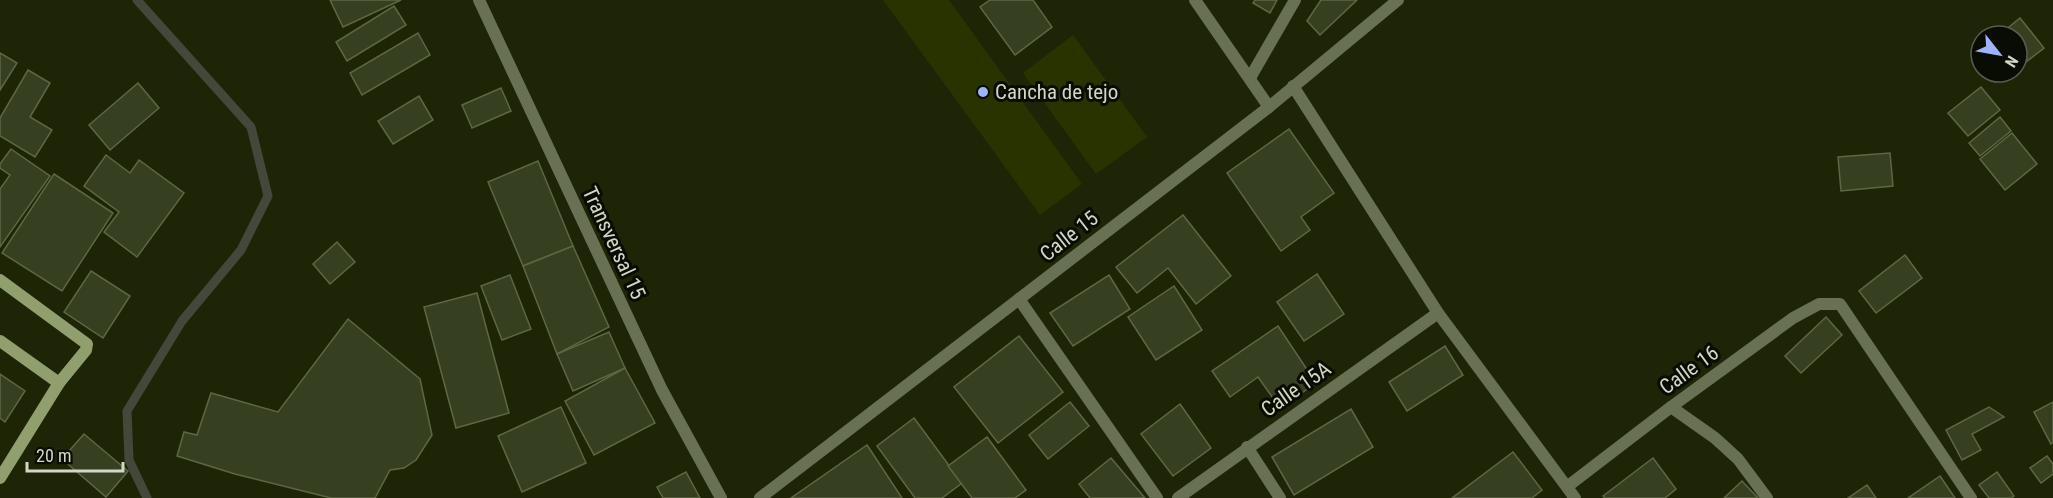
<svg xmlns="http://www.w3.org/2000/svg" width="2053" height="498" viewBox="0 0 2053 498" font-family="'Roboto Condensed',sans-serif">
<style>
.green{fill:#283300}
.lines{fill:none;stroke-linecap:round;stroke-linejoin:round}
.stream{stroke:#44483b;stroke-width:9}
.building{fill:#363f20;stroke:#5d6746;stroke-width:1.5}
.street{stroke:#687153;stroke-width:12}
.secondary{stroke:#919f6f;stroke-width:12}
.poi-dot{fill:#9eb3fd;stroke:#090c03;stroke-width:2}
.labels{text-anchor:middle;stroke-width:6;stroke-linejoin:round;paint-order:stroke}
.poi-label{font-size:21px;fill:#d1d7c5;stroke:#090c03;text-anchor:start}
.street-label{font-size:21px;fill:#d1d7c5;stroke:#090c03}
</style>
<rect width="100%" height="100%" fill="#1d2506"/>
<g class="green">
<polygon points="883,0 949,0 1082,184 1040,215"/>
<polygon points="1073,35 1147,137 1096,174 1023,73"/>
</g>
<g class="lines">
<polyline class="stream" points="137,0 251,127 268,196 241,250 182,321 127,411 129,460 147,498"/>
</g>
<g class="building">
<polygon points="330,0 401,0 343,27"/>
<polygon points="990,0 1033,0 1052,27 1015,55 980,7"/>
<polygon points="1255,0 1277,0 1270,13 1253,3"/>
<polygon points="1321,0 1357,0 1320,35 1307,21"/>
<polygon points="394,6 406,25 347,61 336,42"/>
<polygon points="2020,18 2044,48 2017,69 2017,36 1998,36"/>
<polygon points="418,33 430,55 362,95 350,73"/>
<polygon points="0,53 17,63 0,90"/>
<polygon points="28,70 50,83 30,117 52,130 35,157 0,136 0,118"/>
<polygon points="138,83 159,108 110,150 89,125"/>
<polygon points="1981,87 2000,110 1968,136 1948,113"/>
<polygon points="501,88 511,111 472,128 462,105"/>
<polygon points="419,96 433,120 393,144 378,121"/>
<polygon points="2000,117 2011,131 1980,156 1969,143"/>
<polygon points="1289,129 1334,193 1301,217 1310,230 1281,251 1227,173"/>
<polygon points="2012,133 2037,164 2005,190 1980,159"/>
<polygon points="11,149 50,176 0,247 0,189 10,175 0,168 0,164"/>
<polygon points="1890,153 1893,186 1841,191 1838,157"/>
<polygon points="106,155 130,173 139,160 184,193 137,257 104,232 119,212 84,186"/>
<polygon points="538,161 573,246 523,266 488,182"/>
<polygon points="54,174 113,213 62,291 2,253"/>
<polygon points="1183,215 1231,276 1196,304 1168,268 1137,293 1116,267"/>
<polygon points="337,242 355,262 330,284 313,264"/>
<polygon points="573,246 609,327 557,354 523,266"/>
<polygon points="1905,255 1922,278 1876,313 1859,291"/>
<polygon points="91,271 130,296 103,338 64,312"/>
<polygon points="1317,274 1344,314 1304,341 1277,302"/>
<polygon points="510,275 531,329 502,340 481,286"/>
<polygon points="1109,275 1130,309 1073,346 1050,313"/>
<polygon points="1174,286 1202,330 1156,360 1128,317"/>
<polygon points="477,293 509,413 456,428 424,307"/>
<polygon points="1826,317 1842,335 1801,373 1785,356"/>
<polygon points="348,319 420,379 432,435 416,460 404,468 390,470 375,498 331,498 235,474 177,456 184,432 197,435 211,393 278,412"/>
<polygon points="1278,326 1316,383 1280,408 1258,377 1230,397 1212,371"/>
<polygon points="609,332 625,368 573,391 557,354"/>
<polygon points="1019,336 1063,392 998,443 954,387"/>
<polygon points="1445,346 1463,375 1407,411 1389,382"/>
<polygon points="625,368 655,423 594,455 565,401"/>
<polygon points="0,374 25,391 5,422 0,418"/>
<polygon points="1070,402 1089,426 1048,459 1029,435"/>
<polygon points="2053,402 2053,443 2051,444 2034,412"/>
<polygon points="1180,404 1211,448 1173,476 1141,434"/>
<polygon points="561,407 586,463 522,492 498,436"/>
<polygon points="1989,407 2004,417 1972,434 1981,450 1962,460 1946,430"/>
<polygon points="1351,409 1373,447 1294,495 1272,457"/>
<polygon points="914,418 962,483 942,498 915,498 877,446"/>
<polygon points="84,434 128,471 106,497 62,459"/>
<polygon points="987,437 1026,490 1015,498 972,498 948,466"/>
<polygon points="867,445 902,498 791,498"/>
<polygon points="1513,452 1542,490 1532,498 1452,498"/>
<polygon points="2047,456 2053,464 2053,474 2041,483 2030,468"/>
<polygon points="1111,458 1145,498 1090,498 1079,484"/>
<polygon points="1653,458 1676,489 1665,498 1605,498 1603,496"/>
<polygon points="686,472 700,498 663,498 657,487"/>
<polygon points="1997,472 2014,496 2011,498 1989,498 1979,485"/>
<polygon points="1940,476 1955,498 1908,498"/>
<polygon points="1742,481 1758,498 1724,498"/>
<polygon points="1867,485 1876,498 1848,498"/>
</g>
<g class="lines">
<g class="street">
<polyline points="479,0 662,390 721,498"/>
<polyline points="1195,0 1269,107"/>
<polyline points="1250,78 1295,0"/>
<polyline points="1293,86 1438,313 1575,498"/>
<polyline points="1019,299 1157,498"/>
<polyline points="1671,407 1715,438 1738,459 1767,498"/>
<polyline points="1247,447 1280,498"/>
<polyline points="1568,486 1671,407 1793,318 1819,304 1840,304 1971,498"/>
<polyline points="760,498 1269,107 1398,0"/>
<polyline points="1178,498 1438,313"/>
</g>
<g class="secondary">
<polyline points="0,280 87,344 86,350 59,383 0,478"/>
<polyline points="0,341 59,383"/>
</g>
</g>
<circle class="poi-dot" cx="983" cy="92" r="6"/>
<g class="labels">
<g class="poi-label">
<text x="995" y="99">Cancha de tejo</text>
</g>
<g class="street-label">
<text transform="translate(1069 236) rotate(-38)" y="7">Calle 15</text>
<text transform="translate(614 243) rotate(65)" y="7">Transversal 15</text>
<text transform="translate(1689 370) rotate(-36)" y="7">Calle 16</text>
<text transform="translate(1296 389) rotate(-35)" y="7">Calle 15A</text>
</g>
</g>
<g transform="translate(1999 54) rotate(121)"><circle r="28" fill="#090c03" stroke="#595d51" stroke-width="1.5"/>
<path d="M0-4.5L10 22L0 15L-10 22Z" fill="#9eb3fd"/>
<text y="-9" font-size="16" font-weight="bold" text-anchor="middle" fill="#d1d7c5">N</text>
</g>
<path d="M27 462v9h96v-9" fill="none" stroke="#d1d7c5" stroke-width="3"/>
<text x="36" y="462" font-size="18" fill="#d1d7c5" stroke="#090c03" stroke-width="4.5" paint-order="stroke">20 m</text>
</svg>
